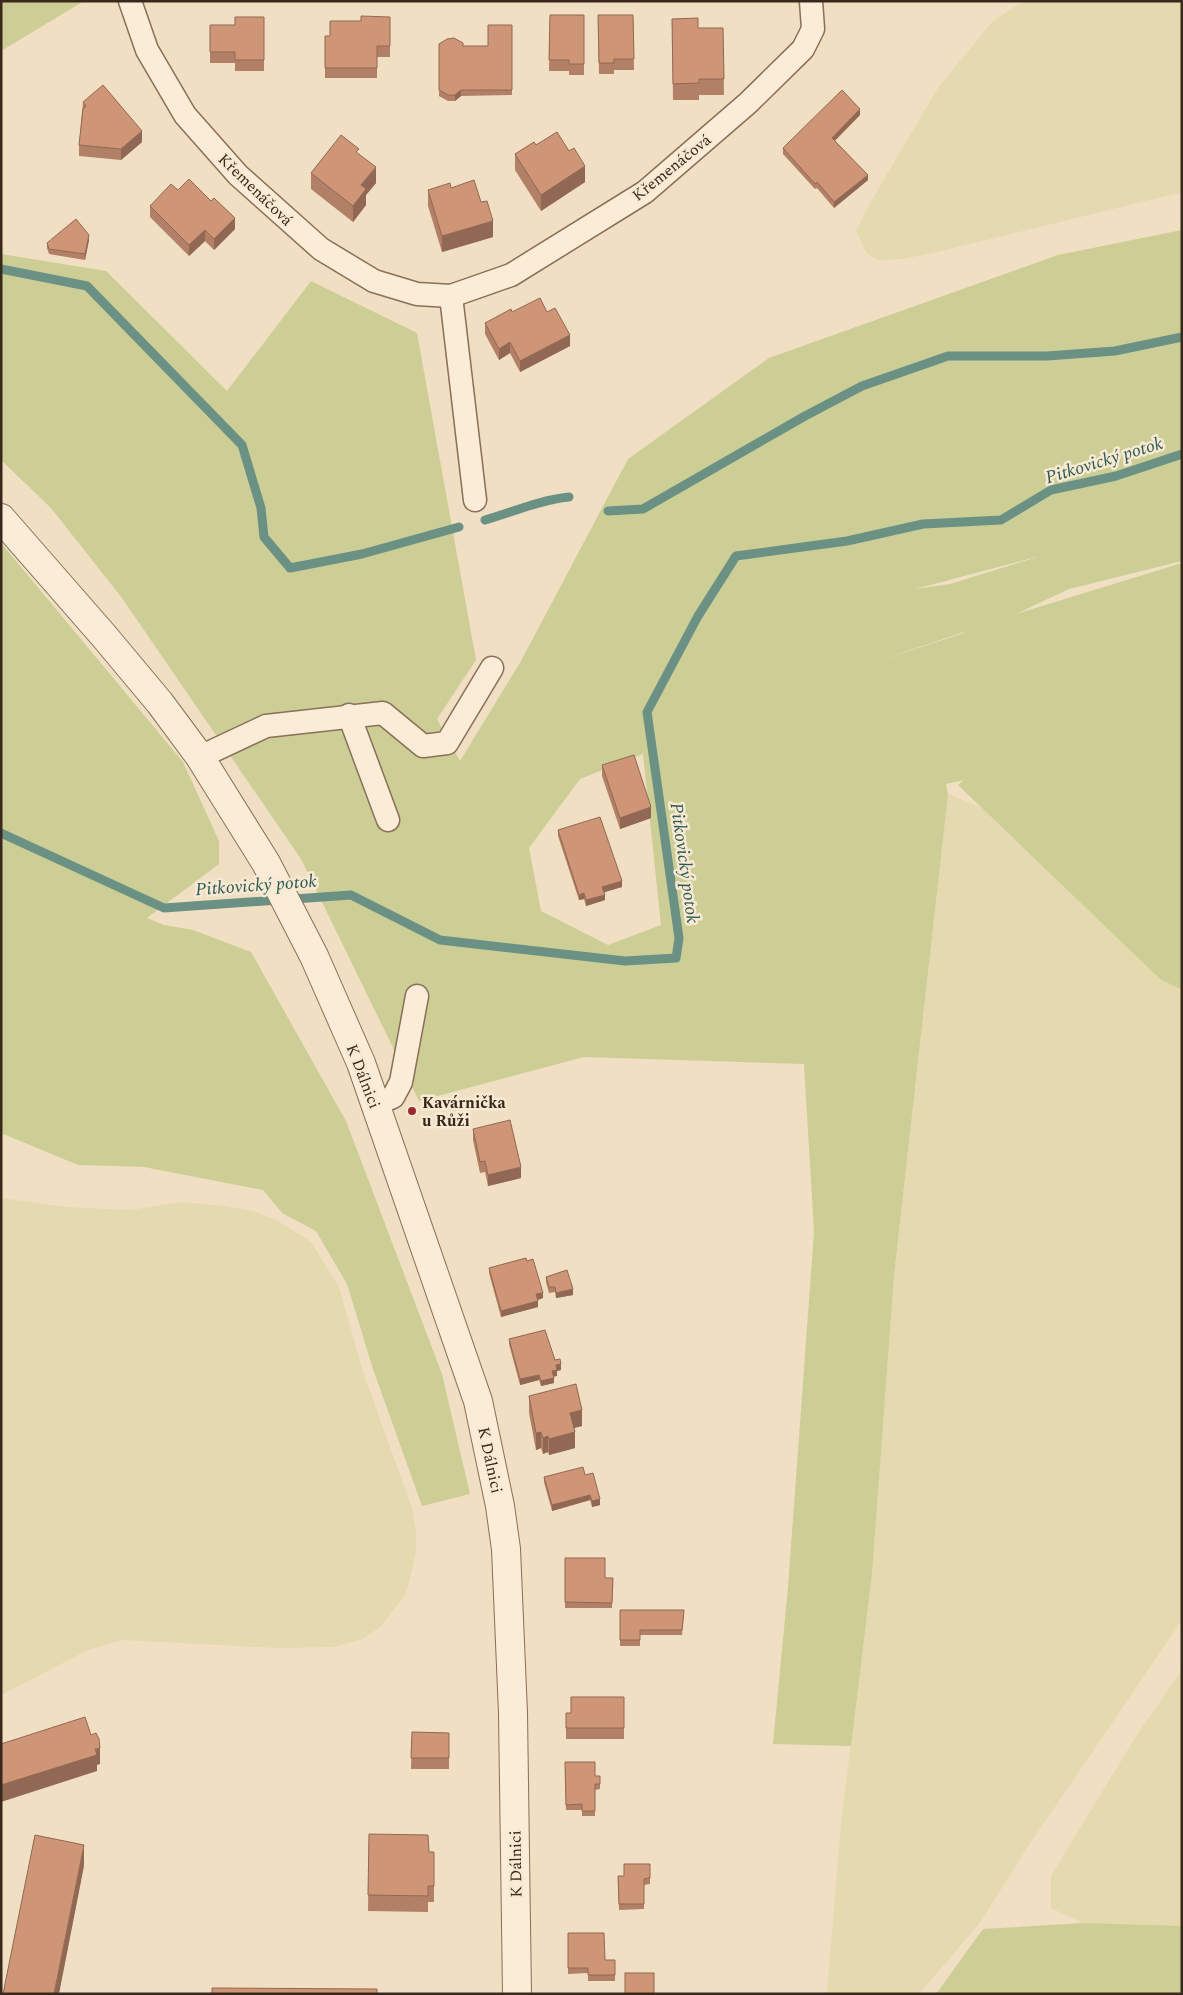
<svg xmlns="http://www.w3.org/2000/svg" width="1183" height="1995" viewBox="0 0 1183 1995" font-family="Spectral,serif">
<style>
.farmland{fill:#e5d9af}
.green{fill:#ccce96;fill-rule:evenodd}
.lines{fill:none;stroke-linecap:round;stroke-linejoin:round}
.stream{stroke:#6b9185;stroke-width:9}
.minor-casing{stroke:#8a6f59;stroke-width:25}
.tertiary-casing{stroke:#8a6f59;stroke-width:30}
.minor{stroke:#faecd6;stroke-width:22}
.tertiary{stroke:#faecd6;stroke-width:28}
.wall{fill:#b28066}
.shaded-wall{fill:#916853}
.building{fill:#cf9577;stroke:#916853}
.poi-dot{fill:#9b2730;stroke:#f7e9d2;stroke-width:2}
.labels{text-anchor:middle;stroke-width:5;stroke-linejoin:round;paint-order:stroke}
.street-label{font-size:16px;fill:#39291d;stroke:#f7e9d2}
.poi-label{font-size:16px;font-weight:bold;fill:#39291d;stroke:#f7e9d2;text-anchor:start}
.water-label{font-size:18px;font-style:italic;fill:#2c5a53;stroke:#f7e9d2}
</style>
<rect width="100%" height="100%" fill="#f0dfc2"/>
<g class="farmland">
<polygon points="1023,1 1182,1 1182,192 941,251 903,259 877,260 866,252 856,231 873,198 938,88 992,22"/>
<polygon points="948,794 984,809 1160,979 1182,990 1182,1620 1027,1848 979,1924 919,1994 827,1994 841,1823 872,1574 894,1276"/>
<polygon points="1,1198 67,1207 130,1210 182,1202 225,1206 256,1212 278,1221 311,1242 339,1287 363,1372 412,1508 416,1530 416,1552 406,1594 381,1626 363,1639 333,1647 276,1648 123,1640 90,1649 1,1695"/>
<polygon points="1182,1670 1182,1926 1085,1924 1051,1908 1051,1876 1135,1738"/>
</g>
<g class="green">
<polygon points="1,1 84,1 1,51"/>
<path d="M1182 230V561L1069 589 1016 614 1182 563V990L1160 979 958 785 964 780 946 784 948 794 894 1276 872 1574 851 1746 773 1744 788 1587 814 1232 804 1064 584 1057 419 1101 301 859 122 598 51 508 1 460V254L106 271 227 391 311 281 417 333 476 660 437 719 460 761 521 661 628 459 769 358 1058 255ZM1037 557 950 584 915 589 1036 557ZM964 632V633L869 664ZM643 754 661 925 608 945 541 911 529 848 580 779Z"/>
<polygon points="1,543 183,762 219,841 219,864 147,918 164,925 193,930 251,952 346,1121 442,1374 470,1494 422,1506 373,1369 347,1284 316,1231 282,1213 263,1190 144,1167 78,1165 1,1133"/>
<polygon points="1083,1923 1182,1926 1182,1994 936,1994 983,1929"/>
</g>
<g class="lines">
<g class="stream">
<polyline points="1,269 87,286 242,445 261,508 264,537 290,568 362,554 459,527"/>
<polyline points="608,511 643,509 805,416 862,386 948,356 1047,356 1115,351 1182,337"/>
<path d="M485 520C513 512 540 500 569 497"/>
<polyline points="1,833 164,908 351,895 440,940 625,961 676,958 679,938 647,712 698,616 736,556 847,541 923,524 1001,520 1051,490 1116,476 1182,454"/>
</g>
<defs>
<g id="minor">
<polyline points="130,1 147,50 185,115 238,175 321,249 374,281 417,294 451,296 511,275 645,192 748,103 803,49 813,29 811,1"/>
<polyline points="451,296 475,500"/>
<polyline points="349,715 388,820"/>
<polyline points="200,757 266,726 383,713 423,746 447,743 492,668"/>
<polyline points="375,1104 393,1097 401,1082 417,996"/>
</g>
<polyline id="tertiary" points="1,518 104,636 160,703 200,757 266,863 314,956 361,1063 478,1401 500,1506 506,1549 513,1713 517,1994"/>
</defs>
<use href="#minor" class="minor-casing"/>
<use href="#tertiary" class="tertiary-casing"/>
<use href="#minor" class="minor"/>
<use href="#tertiary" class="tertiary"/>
</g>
<g class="wall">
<polygon points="550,15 584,15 584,75 569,75 569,71 549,71"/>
<polygon points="598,15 633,15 634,70 614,70 614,74 599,74"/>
<polygon points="264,17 264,71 235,71 235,63 210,63 210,25 235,25"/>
<polygon points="390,17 390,57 377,57 377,78 325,78 325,36 330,36 361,21"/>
<polygon points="672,19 698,28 723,28 724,95 699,95 699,100 673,100"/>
<polygon points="512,25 512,95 461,96 455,101 448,101 439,96 439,44 463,46 488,46"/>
<polygon points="83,102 142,142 121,160 79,156 79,145"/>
<polygon points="860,115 835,141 868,180 834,208 817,188 815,189 783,154 783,148"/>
<polygon points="536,145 585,182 541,211 515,170 515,154"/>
<polygon points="359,154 376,183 366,195 366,205 353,222 311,189 311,173"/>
<polygon points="451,188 481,202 493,237 442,252 428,206 428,190"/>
<polygon points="178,190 235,229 214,250 205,241 189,256 150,217 150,206"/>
<polygon points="89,240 85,260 49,254 47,248 47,243"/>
<polygon points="512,312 547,312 570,346 520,372 510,353 499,360 485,334 485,323"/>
<polygon points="602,765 651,818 620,829 602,776"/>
<polygon points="558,830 622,887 604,892 605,900 586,906 584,899 579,900 558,836"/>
<polygon points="473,1129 521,1178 488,1186 485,1172 480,1173 473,1140"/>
<polygon points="489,1268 543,1298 538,1300 538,1307 501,1317 489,1273"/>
<polygon points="546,1277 573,1295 556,1298 555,1292 549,1293 546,1282"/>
<polygon points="509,1339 555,1360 561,1370 557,1371 557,1376 553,1376 554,1383 541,1386 539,1380 520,1385 509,1344"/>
<polygon points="529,1396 582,1426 574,1428 575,1448 549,1455 548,1452 543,1454 541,1448 536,1450 529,1413"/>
<polygon points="585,1475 600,1505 592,1507 590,1500 552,1511 544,1482 544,1477"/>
<polygon points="565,1558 605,1578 613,1578 612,1608 565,1608"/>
<polygon points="620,1610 684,1615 682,1635 640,1635 640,1646 620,1646"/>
<polygon points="624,1697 624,1739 566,1739 566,1713 571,1713"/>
<polygon points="412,1732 449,1733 449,1769 411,1769"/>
<polygon points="565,1762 595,1776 600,1776 600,1789 595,1790 595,1816 582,1816 582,1810 566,1810"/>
<polygon points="369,1834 429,1852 434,1852 434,1902 428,1902 428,1912 368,1911"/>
<polygon points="650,1864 650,1884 644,1885 644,1909 619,1910 618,1876 624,1876"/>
<polygon points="568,1933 605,1960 615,1960 615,1981 588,1981 588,1973 568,1974"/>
</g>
<g class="shaded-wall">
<polygon points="461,90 461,96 455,101 455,95"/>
<polygon points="860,109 860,115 832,143 832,138"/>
<polygon points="142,131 142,142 121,160 121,149"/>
<polygon points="585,166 585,182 541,211 541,195"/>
<polygon points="376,167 376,183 366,195 366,205 353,222 353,206 361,185"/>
<polygon points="868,175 868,180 834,208 834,202"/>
<polygon points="235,218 235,229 214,250 214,239"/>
<polygon points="493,221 493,237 442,252 442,236"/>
<polygon points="205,230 205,241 189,256 189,245"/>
<polygon points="89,235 89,240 85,260 85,254"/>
<polygon points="570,335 570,346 520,372 520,361"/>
<polygon points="510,342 510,353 499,360 499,349"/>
<polygon points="651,807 651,818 620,829 620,818"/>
<polygon points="622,881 622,887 602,893 602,887"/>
<polygon points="584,893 584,899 579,900 579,895"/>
<polygon points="605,895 605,900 586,906 586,900"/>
<polygon points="521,1167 521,1178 488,1186 488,1175"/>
<polygon points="573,1289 573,1295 556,1298 556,1293"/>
<polygon points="543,1293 543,1298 536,1300 536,1294"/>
<polygon points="538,1301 538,1307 501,1317 501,1311"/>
<polygon points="561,1364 561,1370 557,1371 557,1376 552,1377 552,1371 556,1365"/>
<polygon points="539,1375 539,1380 520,1385 520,1379"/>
<polygon points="554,1378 554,1383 541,1386 541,1381"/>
<polygon points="582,1410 582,1426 570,1429 570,1413"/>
<polygon points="541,1432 541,1448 536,1450 536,1433"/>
<polygon points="575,1432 575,1448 549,1455 549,1439"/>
<polygon points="548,1436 548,1452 543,1454 543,1438"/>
<polygon points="590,1495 590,1500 552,1511 552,1505"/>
<polygon points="600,1499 600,1505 592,1507 592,1501"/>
<polygon points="100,1748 100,1764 97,1765 97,1771 1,1802 1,1785"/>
<polygon points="84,1845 84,1866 59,1994 54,1994"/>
</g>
<g class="building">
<polygon points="550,15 584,15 584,64 569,64 569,60 549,60"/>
<polygon points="598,15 633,15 634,59 614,59 614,63 599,63"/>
<polygon points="361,16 390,17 390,46 377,46 377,68 325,68 325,36 330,36 330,21 361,21"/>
<polygon points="235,17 264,17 264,60 235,60 235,52 210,52 210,25 235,25"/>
<polygon points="698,18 698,28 723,28 724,79 699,79 699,83 673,84 672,19"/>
<polygon points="488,25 512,25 512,90 461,90 455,95 448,95 439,90 439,44 447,39 454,38 463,43 463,46 488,46"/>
<polygon points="103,85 142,131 121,149 79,145 83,109 86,106 83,102"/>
<polygon points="842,90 860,109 832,138 868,175 834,202 817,182 815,184 783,148"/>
<polygon points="557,132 569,151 574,148 585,166 541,195 515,154 534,142 536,145"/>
<polygon points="341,135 359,149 356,152 376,167 361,185 366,189 353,206 311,173"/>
<polygon points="189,179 211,201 214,198 235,218 214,239 205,230 189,245 150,206 171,184 178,190"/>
<polygon points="474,180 481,202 487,201 493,221 442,236 428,190 450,183 451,188"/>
<polygon points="76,219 89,235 85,254 49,249 47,243"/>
<polygon points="540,298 547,312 555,308 570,335 520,361 510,342 499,349 485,323 511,309 512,312"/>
<polygon points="634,755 651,807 620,818 602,765"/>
<polygon points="600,817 622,881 602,887 605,895 586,900 584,893 579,895 558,830"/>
<polygon points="510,1120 521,1167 488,1175 485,1161 480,1162 473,1129"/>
<polygon points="526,1258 527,1261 533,1259 543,1293 536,1294 538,1301 501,1311 489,1268"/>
<polygon points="567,1270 573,1289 556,1293 555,1287 549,1287 546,1277"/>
<polygon points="545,1330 555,1360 560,1359 561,1364 556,1365 557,1370 552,1371 554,1378 541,1381 539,1375 520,1379 509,1339"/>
<polygon points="576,1384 582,1410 570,1413 575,1432 549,1439 548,1436 543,1438 541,1432 536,1433 529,1396"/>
<polygon points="583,1467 585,1475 593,1473 600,1499 592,1501 590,1495 552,1505 544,1477"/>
<polygon points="565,1558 605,1558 605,1578 613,1578 612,1603 565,1602"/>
<polygon points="620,1610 684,1610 682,1630 640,1630 640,1640 620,1640"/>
<polygon points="571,1697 624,1697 624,1728 566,1728 566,1713 571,1713"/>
<polygon points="85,1717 91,1735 96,1733 99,1739 100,1748 95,1749 97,1755 1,1785 1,1744"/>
<polygon points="412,1732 449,1733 449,1758 411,1758"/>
<polygon points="565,1762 595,1762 595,1776 600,1776 600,1784 595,1784 595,1811 582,1811 582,1804 566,1805"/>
<polygon points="369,1834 428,1835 429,1852 434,1852 434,1886 428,1886 428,1896 368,1895"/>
<polygon points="35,1835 84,1845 54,1994 3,1994"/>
<polygon points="624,1864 650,1864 650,1878 644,1879 644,1904 619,1904 618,1876 624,1876"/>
<polygon points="568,1933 604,1933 605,1960 615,1960 615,1975 588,1975 588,1968 568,1968"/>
<rect x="625" y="1973" width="29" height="21"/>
<polygon points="212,1988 377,1989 377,1994 212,1994"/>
</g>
<circle class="poi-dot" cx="412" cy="1111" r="5"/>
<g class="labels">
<g class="street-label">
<text transform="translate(671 167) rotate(-39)" y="6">Křemenáčová</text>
<text transform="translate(256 189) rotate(44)" y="6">Křemenáčová</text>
<text transform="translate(364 1076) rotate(69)" y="6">K Dálnici</text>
<text transform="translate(491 1460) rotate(78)" y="6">K Dálnici</text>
<text transform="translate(515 1864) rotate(-91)" y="6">K Dálnici</text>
</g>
<g class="poi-label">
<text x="422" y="1108">Kavárnička<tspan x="422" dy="18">u Růži</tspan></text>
</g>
<g class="water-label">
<text transform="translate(1104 460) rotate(-17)" y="6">Pitkovický potok</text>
<text transform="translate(685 863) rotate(82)" y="6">Pitkovický potok</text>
<text transform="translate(256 885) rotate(-4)" y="6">Pitkovický potok</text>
</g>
</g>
<rect width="1183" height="1995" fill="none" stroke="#39291d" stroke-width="5"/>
</svg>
